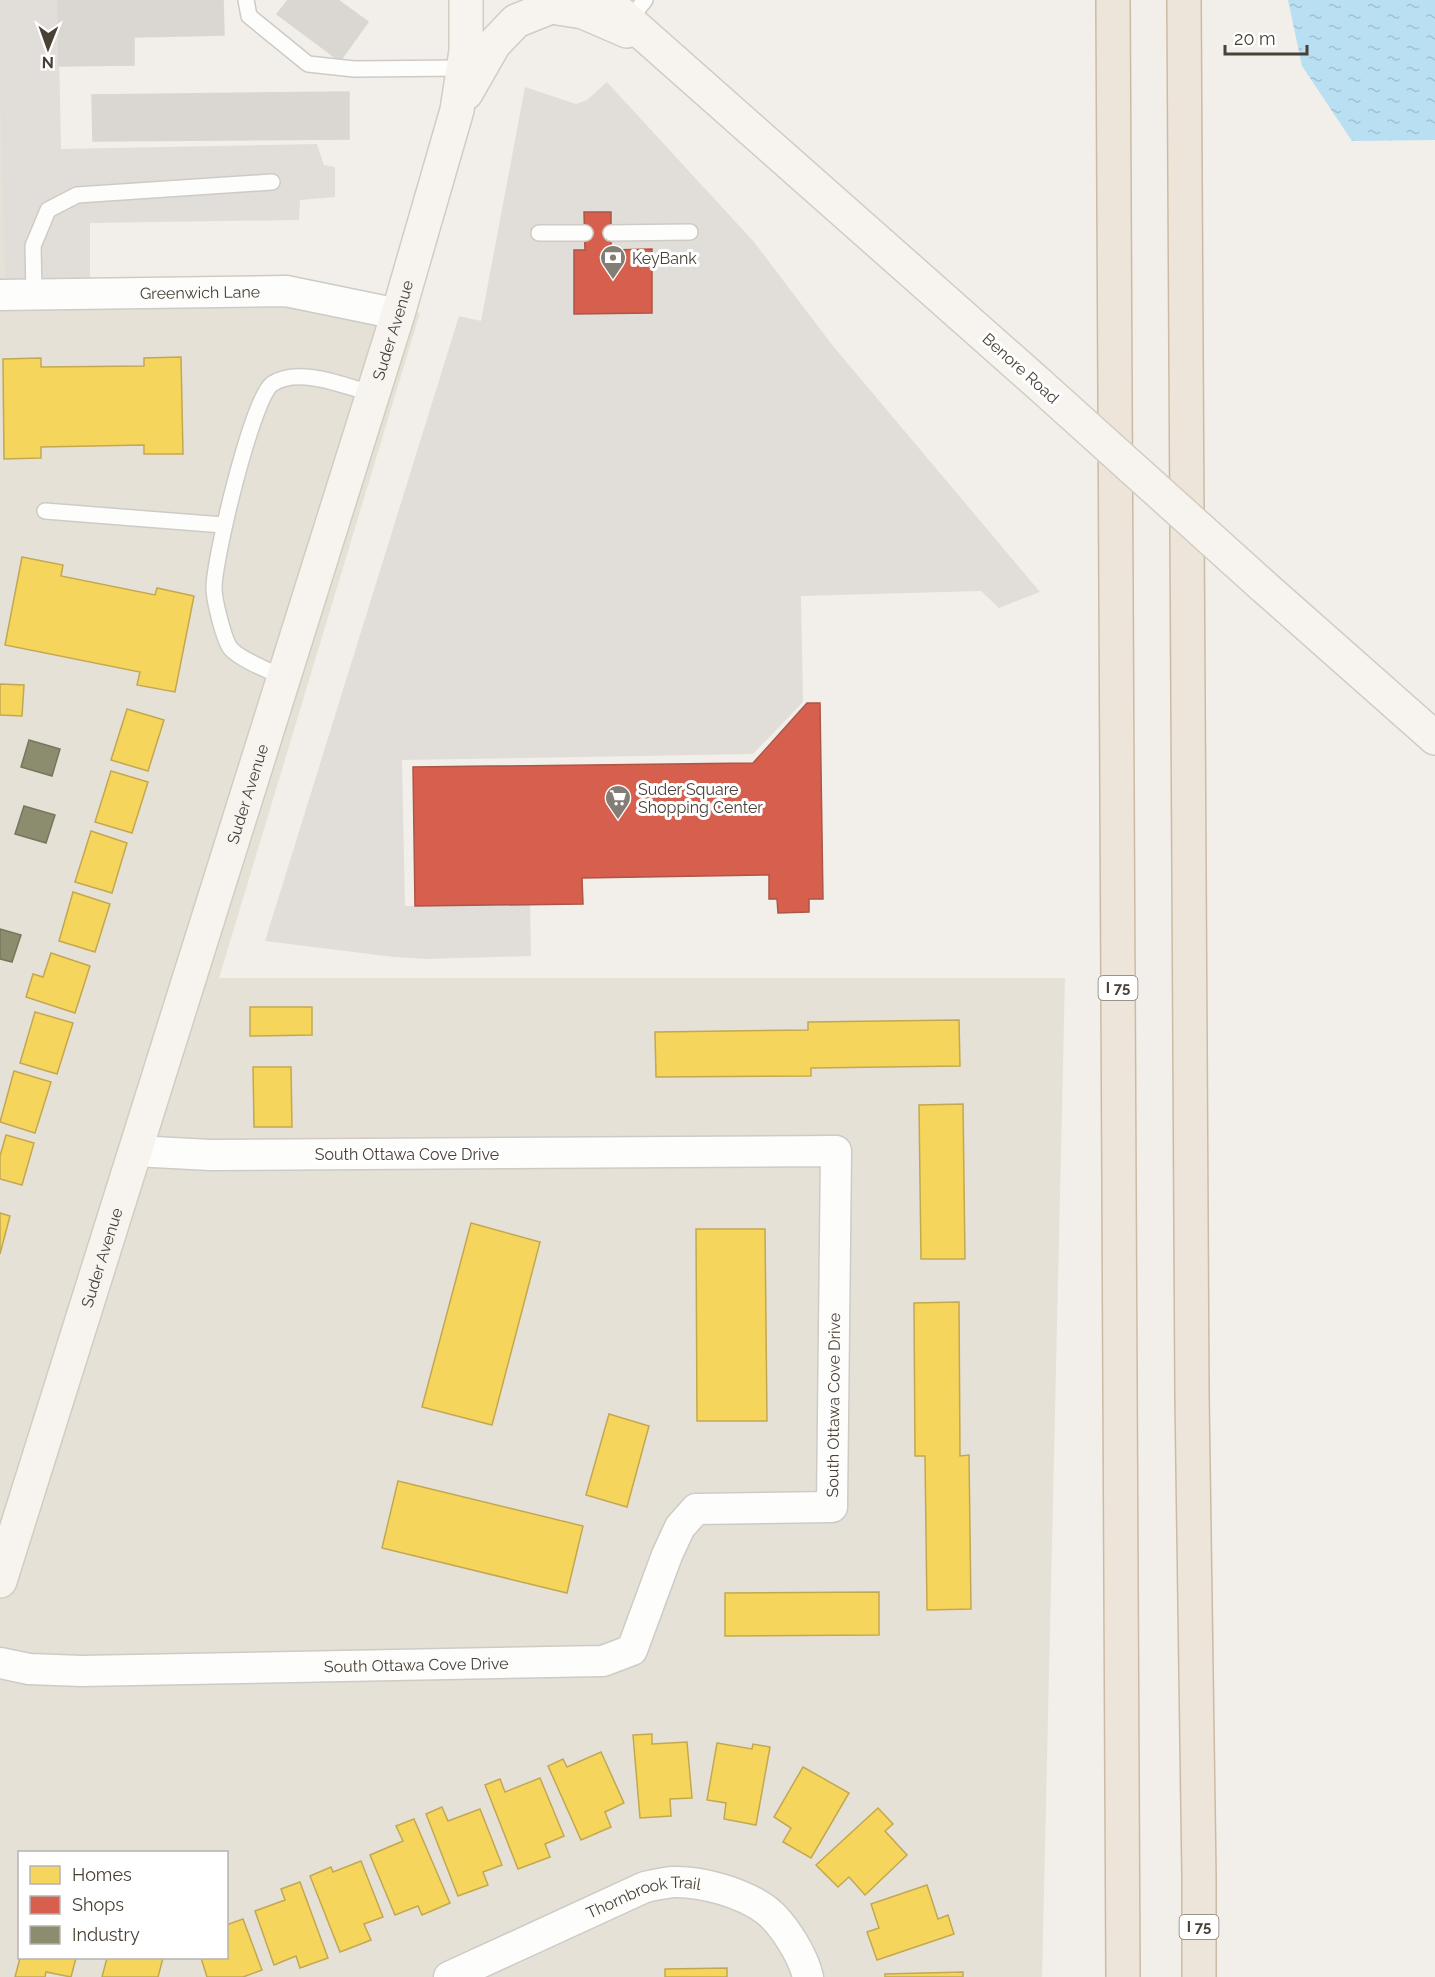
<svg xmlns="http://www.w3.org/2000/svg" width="1435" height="1977" viewBox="0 0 1435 1977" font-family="Raleway,sans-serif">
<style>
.residential{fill:#e6e1d7;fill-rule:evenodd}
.parking{fill:#e1deda}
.water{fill:url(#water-ripples)}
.homes{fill:#f6d55c;stroke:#c2a851;stroke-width:1.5}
.shops{fill:#d6604d;stroke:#ac5646;stroke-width:1.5}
.industry{fill:#8c8c6e;stroke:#78755d;stroke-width:1.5}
.building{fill:#dad6d1;stroke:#dad6d0;stroke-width:1.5}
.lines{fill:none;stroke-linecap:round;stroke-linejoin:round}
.lane-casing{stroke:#cecbc6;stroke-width:18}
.street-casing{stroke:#cecbc6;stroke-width:33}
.secondary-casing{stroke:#d2ccc1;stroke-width:36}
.highway-casing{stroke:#ccbba4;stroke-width:36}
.lane{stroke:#fdfdfc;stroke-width:15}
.street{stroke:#fdfdfc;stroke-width:30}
.secondary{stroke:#f7f4ef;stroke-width:33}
.highway{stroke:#ede5d9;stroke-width:33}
.secondary-bridge-casing{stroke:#d2ccc1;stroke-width:36;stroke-linecap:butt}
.secondary-bridge{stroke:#f7f4ef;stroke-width:33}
.labels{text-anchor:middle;stroke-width:6;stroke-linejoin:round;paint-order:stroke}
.shield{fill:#fff;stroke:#807972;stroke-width:1.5}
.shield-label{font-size:15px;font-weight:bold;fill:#494036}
.poi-label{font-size:16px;fill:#494036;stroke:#fff;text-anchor:start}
.street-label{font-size:16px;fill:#494036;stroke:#fff}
</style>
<defs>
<pattern id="water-ripples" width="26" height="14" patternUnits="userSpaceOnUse" patternTransform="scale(1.5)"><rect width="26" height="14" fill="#b9dff2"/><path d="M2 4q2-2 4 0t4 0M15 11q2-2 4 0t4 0" fill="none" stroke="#a1c0d0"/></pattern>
</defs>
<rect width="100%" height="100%" fill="#f2efea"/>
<path class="residential" d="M0 0H6L5 280 287 277 420 313 219 978H1065L1042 1977H0ZM20 1852H226V1958H20Z"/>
<g class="parking">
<polygon points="0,0 58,0 61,149 317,144 324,165 335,167 335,197 300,200 299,220 90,223 90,279 5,280 0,97"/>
<polygon points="607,82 754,242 833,346 1040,592 999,608 981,591 801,596 803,702 753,754 402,760 405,906 530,905 531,956 426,959 394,957 265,941 459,316 481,321 525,87 576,104 587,100"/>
</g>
<polygon class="water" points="1288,0 1435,0 1435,140 1352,141 1302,66"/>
<g class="homes">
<polygon points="181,357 183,454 144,454 144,445 41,447 41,458 4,459 3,359 41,358 41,367 144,366 144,358"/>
<polygon points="22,557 63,565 61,576 155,595 157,588 194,596 175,692 137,685 140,672 5,645"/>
<polygon points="0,684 24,685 22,716 0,715"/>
<polygon points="127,709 164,720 148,771 111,760"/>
<polygon points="111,771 148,782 132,833 95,822"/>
<polygon points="91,831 127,843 112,893 75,882"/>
<polygon points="73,892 110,904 95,952 59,941"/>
<polygon points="51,953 90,966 75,1013 26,997 33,974 43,977"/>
<polygon points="250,1007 312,1007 312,1035 250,1036"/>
<polygon points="35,1012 73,1023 57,1074 20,1063"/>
<polygon points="959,1020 960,1066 811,1068 811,1076 656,1077 655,1032 808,1030 808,1022"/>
<polygon points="253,1067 291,1067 292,1127 254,1127"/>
<polygon points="14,1071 51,1082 35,1133 0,1122"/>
<polygon points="963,1104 965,1259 921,1259 919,1105"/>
<polygon points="6,1135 34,1143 22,1185 0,1179 0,1156"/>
<polygon points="0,1213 10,1216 0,1254"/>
<polygon points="471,1223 540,1242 492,1425 422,1407"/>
<polygon points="696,1229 765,1229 767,1421 697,1421"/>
<polygon points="959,1302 960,1456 969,1455 971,1609 927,1610 925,1456 915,1456 914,1303"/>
<polygon points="609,1414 649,1426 627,1507 586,1495"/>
<polygon points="398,1481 583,1526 567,1593 382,1548"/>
<polygon points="879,1592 879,1635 725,1636 725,1593"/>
<polygon points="652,1734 652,1744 687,1742 692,1798 670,1799 671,1816 640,1818 633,1735"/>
<polygon points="717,1743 752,1749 753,1744 770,1747 756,1825 724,1819 726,1803 707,1800"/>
<polygon points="601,1752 624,1803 605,1812 611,1827 581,1840 548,1766 563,1759 567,1767"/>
<polygon points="803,1767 849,1793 811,1858 783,1842 791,1828 774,1817"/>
<polygon points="540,1778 564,1836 545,1844 550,1857 518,1869 485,1785 500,1779 505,1792"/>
<polygon points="442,1807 448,1821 480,1809 502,1865 483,1872 488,1885 458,1896 426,1814"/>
<polygon points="878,1808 893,1824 885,1831 907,1855 865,1895 849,1877 838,1887 816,1865"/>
<polygon points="414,1819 450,1903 422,1915 418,1906 395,1915 370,1855 403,1841 396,1826"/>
<polygon points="361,1861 383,1917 364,1924 371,1940 340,1952 310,1876 331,1867 333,1872"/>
<polygon points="300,1882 328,1958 300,1968 296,1956 274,1965 255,1911 285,1900 281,1889"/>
<polygon points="927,1885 938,1919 948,1915 954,1934 877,1960 867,1932 879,1928 871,1904"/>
<polygon points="243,1919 262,1970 243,1977 207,1977 201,1958 226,1958 226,1925"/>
<polygon points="20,1958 76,1958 71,1977 46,1972 45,1977 15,1977"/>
<polygon points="107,1958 163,1958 158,1977 102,1977"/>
<polygon points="727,1968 727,1977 665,1977 665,1969"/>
<polygon points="963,1972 963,1977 885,1977 885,1974"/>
</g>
<g class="shops">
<polygon points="584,212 611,212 611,250 652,249 652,313 574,314 574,250 585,250"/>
<polygon points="807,703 820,703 823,899 809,899 809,912 778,913 777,899 769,899 769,875 582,878 583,904 415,906 413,767 753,763"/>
</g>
<g class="industry">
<polygon points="29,740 60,749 52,776 21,767"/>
<polygon points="24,806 55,815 46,843 15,834"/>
<polygon points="0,929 21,935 12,962 0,959"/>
</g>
<g class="building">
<polygon points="58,0 223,0 224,35 134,37 134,65 59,66"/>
<polygon points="288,0 338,0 368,22 340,61 277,14"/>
<polygon points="349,92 349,139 93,141 92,95"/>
</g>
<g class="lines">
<defs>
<g id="lane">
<polyline points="246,0 249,16 308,64 354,69 463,68"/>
<polyline points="628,21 645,0"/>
<polyline points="539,233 585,233"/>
<polyline points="611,233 690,232"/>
<polyline points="34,294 33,246 48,210 77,195 272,182"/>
<polyline points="45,511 223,525"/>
<path d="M283 677C270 671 241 660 231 649 224 641 214 600 214 588 214 559 252 399 272 384 298 366 345 386 373 394"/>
</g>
<g id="street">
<path id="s1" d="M0 295 286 291 398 314"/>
<path id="s2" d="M0 1663 29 1669 81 1671 603 1661 632 1650 667 1555 680 1527 696 1509 832 1507 836 1151 211 1155 134 1151"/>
<path id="s3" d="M449 1977 645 1887C654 1885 664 1883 673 1882 702 1881 743 1893 766 1910 784 1924 803 1956 808 1977"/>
</g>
<g id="secondary">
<polyline points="605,0 1039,384"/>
<polyline points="466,93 494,44 516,21 551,7 583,12 627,31"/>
<polyline points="1262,585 1435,738"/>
<path id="s4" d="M0 1581 398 314 457 110 466 51V0"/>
</g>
<g id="highway">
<polyline points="1113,0 1123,1977"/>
<polyline points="1184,0 1192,1396 1199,1877 1199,1977"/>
</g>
</defs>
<use href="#lane" class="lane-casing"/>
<use href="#street" class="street-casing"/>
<use href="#secondary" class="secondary-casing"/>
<use href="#highway" class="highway-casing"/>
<use href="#lane" class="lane"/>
<use href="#street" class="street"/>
<use href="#secondary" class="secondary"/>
<use href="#highway" class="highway"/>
<defs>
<polyline id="secondary-bridge" points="1039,384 1262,585"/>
</defs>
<use href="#secondary-bridge" class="secondary-bridge-casing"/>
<use href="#secondary-bridge" class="secondary-bridge"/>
</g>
<defs>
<symbol id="bank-pin" viewBox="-11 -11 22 30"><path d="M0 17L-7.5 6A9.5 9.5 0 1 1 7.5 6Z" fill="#847d75" stroke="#fff"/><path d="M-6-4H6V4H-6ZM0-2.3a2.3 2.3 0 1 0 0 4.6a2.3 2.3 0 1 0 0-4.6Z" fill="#fff"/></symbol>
<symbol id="supermarket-pin" viewBox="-11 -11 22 30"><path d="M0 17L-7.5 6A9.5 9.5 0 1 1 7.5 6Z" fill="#847d75" stroke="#fff"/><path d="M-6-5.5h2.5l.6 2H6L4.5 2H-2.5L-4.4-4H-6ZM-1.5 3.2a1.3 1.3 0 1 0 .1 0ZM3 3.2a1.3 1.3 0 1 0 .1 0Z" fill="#fff"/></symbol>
</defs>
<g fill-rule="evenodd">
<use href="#bank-pin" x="598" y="243" width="30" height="40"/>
<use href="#supermarket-pin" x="603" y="783" width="30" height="40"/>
</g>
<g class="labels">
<g class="shield">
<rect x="1098.5" y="976" width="39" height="24" rx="4.5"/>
<rect x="1179.5" y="1915" width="39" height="24" rx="4.5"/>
</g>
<g class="shield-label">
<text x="1118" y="993">I 75</text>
<text x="1199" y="1932">I 75</text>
</g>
<g class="poi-label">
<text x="632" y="264">KeyBank</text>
<text x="638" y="795">Suder Square<tspan x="638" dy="18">Shopping Center</tspan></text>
</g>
<g class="street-label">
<text dy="6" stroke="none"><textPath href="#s1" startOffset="200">Greenwich Lane</textPath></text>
<text dy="6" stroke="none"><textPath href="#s4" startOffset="1311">Suder Avenue</textPath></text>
<text transform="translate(1021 368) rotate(42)" y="6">Benore Road</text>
<text dy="6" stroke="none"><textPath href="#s4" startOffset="825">Suder Avenue</textPath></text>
<text x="407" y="1160">South Ottawa Cove Drive</text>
<text dy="6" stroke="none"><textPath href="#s4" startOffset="339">Suder Avenue</textPath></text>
<text dy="6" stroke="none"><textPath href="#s2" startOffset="1029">South Ottawa Cove Drive</textPath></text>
<text dy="6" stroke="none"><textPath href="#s2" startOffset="417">South Ottawa Cove Drive</textPath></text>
<text dy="6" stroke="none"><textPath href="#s3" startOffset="212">Thornbrook Trail</textPath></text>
</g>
</g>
<rect x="18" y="1851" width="210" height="108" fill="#ffffff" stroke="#b6b3af" stroke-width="1.5"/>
<rect x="30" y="1866" width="30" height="18" fill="#f6d55c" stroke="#b6b3af" stroke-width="1.5"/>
<text x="72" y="1881" font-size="18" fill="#494036">Homes</text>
<rect x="30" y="1896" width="30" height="18" fill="#d6604d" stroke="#b6b3af" stroke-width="1.5"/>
<text x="72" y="1911" font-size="18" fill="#494036">Shops</text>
<rect x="30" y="1926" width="30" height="18" fill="#8c8c6e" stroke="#b6b3af" stroke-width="1.5"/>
<text x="72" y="1941" font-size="18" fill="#494036">Industry</text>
<g transform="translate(48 48) rotate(181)" stroke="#ffffff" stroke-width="4.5" paint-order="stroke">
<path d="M0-4.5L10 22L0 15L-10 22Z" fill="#494036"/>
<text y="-9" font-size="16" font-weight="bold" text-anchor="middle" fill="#494036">N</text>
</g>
<path d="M1225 45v9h82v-9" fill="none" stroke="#494036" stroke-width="3"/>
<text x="1234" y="45" font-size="18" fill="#494036" stroke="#ffffff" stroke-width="4.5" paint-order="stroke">20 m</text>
</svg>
